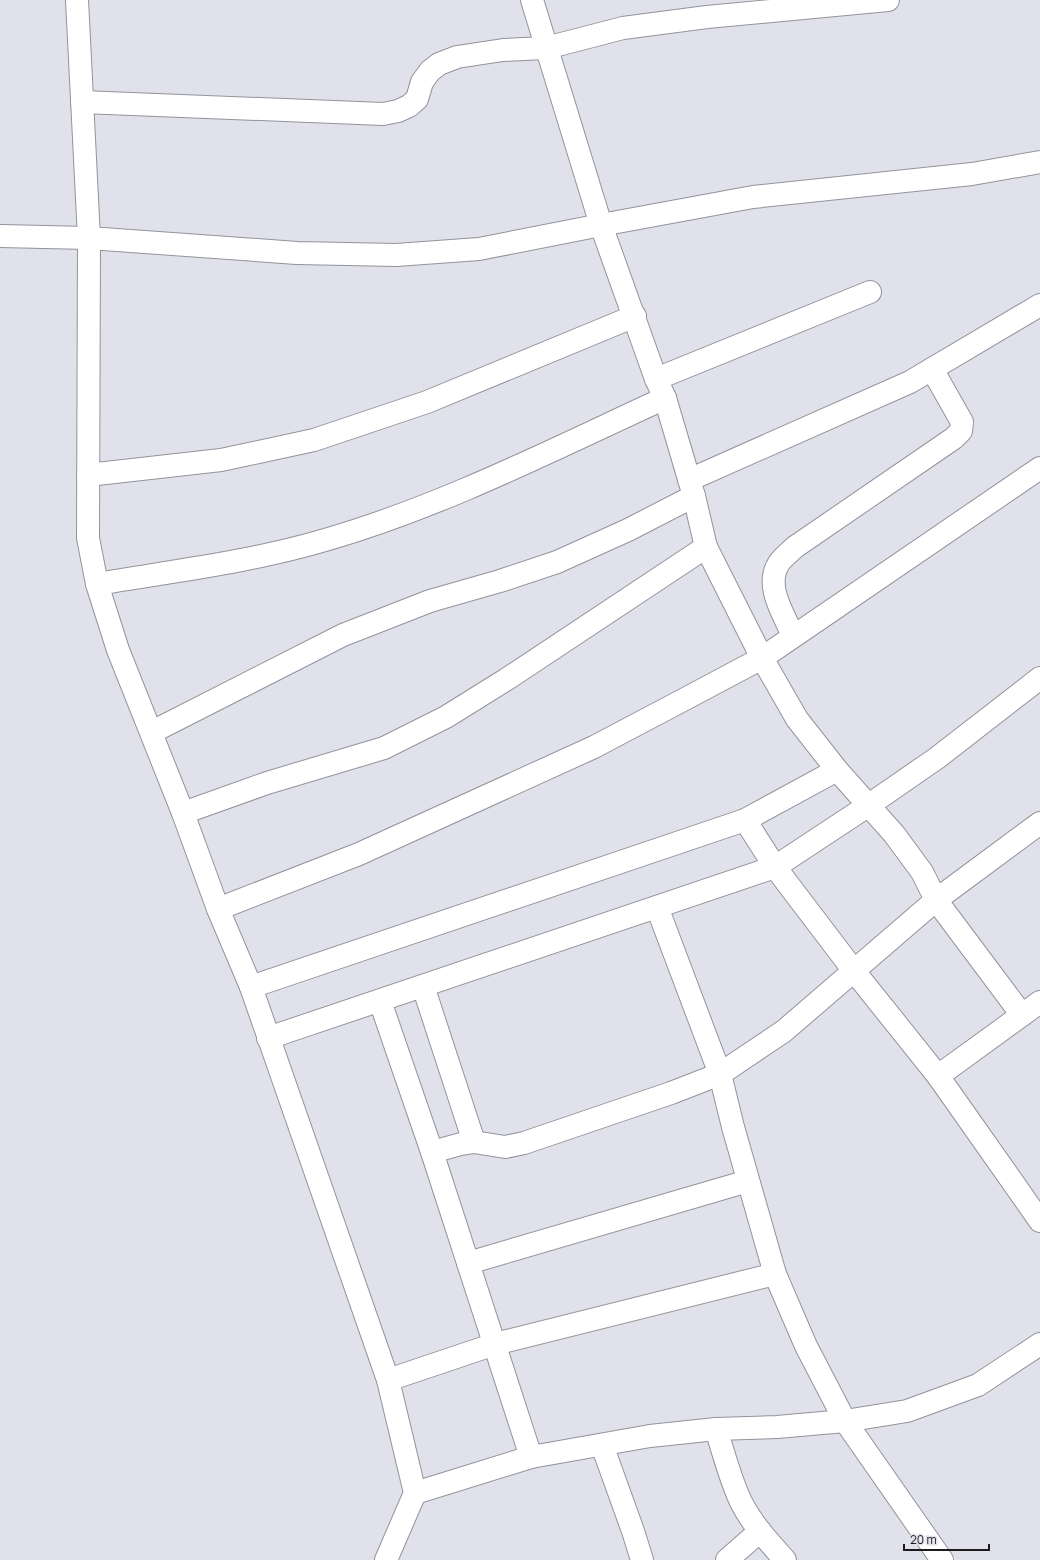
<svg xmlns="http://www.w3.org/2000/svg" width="1040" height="1560" viewBox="0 0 1040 1560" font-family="Manrope,sans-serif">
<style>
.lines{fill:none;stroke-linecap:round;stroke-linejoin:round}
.minor-casing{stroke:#92939c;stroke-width:24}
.minor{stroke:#fff;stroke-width:22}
</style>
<rect width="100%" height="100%" fill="#e1e1eb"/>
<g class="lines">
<defs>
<g id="minor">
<polyline points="77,0 89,238 88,538 97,584 118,650 183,813 218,909 251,987 388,1380 415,1493 386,1560"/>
<polyline points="532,0 601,225 656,379 665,398 694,496 706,547 762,658 797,719 837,770 894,834 922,872 936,900 1022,1015"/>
<polyline points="82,102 383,114 398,111 409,106 417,99 422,82 430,71 439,64 457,57 503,50 546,48 623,28 707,17 888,0"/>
<polyline points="0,236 89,238 297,253 396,255 479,249 601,225 753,197 972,174 1040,162"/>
<polyline points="656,379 870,292"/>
<polyline points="88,475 221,460 314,440 427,402 635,316"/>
<polyline points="689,480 910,382 1040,305"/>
<path d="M97 584C173 571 251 562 325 540 443 506 554 449 665 398"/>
<path d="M793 636C784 614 764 586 779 563 783 557 790 552 795 547L954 438 961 431 962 422 932 369"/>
<polyline points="152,732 343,635 430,601 500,581 557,562 628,530 694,496"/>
<polyline points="183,813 267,783 384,748 446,717 507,679 706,547"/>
<polyline points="745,820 775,867 854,971 938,1076 1040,1221"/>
<polyline points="657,907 720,1074 733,1127 775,1274 806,1346 845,1421 942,1560"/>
<polyline points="218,909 359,854 594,747 685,699 762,658 1040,468"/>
<polyline points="423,986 474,1142"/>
<polyline points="251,987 745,820 837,770"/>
<polyline points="380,1001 432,1152 531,1457"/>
<polyline points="268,1038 775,867 869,805 937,758 1040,678"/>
<polyline points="938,1076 1040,1002"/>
<polyline points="432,1152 461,1144 474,1142 505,1147 524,1143 671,1093 720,1074 784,1031 936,900 1040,823"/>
<polyline points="468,1263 748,1181"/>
<polyline points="388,1380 495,1344 775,1274"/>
<path d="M716 1429C724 1454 730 1479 741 1502 752 1524 769 1542 785 1560"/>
<polyline points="602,1445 633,1531 642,1560"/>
<polyline points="415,1493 531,1457 650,1436 716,1429 777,1427 845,1421 907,1411 978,1385 1040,1344"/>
<polyline points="727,1560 760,1531"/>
</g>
</defs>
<use href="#minor" class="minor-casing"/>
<use href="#minor" class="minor"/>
</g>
<path d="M904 1544v6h85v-6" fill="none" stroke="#1b1b1e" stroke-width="2"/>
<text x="910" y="1544" font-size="12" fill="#1b1b1e" stroke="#e1e1eb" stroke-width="3" paint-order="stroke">20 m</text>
</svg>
